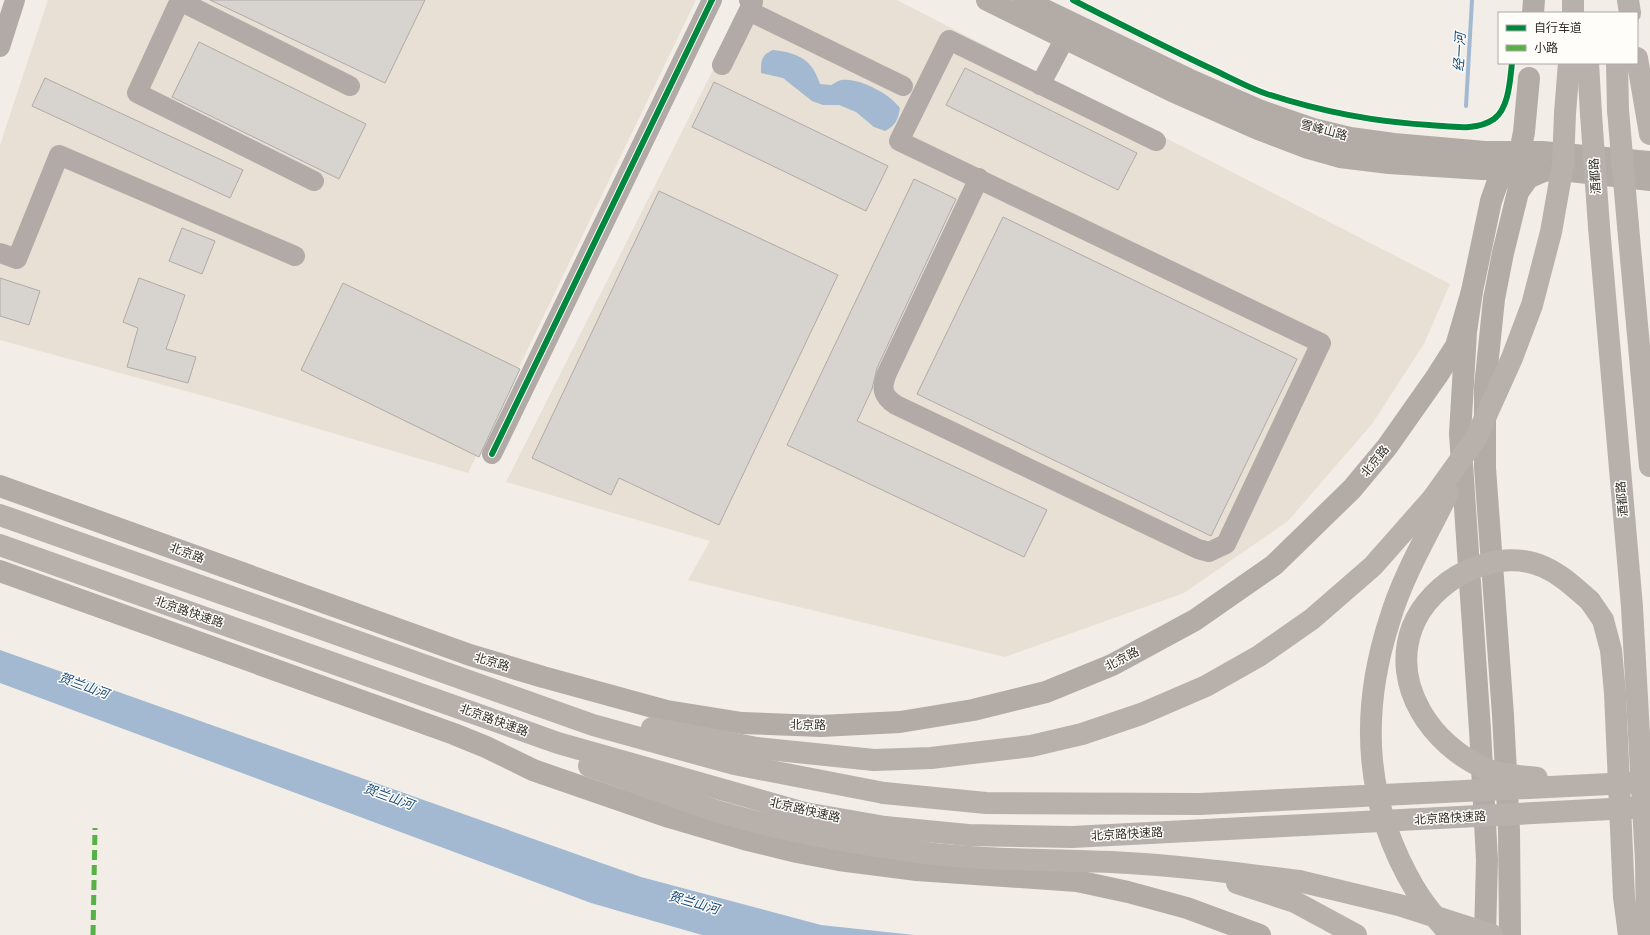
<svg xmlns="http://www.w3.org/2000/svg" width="1650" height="935" viewBox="0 0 1650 935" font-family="Inter,'Noto Sans SC',sans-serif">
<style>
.built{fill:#e8e0d4}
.water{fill:#a2b9d1}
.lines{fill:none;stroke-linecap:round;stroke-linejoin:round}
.stream{stroke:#a2b9d1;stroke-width:4}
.building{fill:#d7d3cf;stroke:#afaaa7}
.minor{stroke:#b1aaa6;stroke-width:20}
.major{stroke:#b3aca6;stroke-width:22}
.highway{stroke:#b8b1ab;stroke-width:22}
.highway-bridge{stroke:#b8b1ab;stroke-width:22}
.quiet{stroke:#56b245;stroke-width:5;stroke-dasharray:10 5;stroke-linecap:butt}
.cycleway-casing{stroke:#fefdfa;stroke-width:8}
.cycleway{stroke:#00873e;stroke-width:6}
.labels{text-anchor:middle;stroke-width:3;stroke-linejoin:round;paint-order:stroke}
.street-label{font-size:12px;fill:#2f2c28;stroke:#fefdfa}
.water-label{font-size:13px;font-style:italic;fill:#0f4775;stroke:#fefdfa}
</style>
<rect width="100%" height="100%" fill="#f2ede7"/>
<g class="built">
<polygon points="48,0 696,0 468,473 251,409 0,340 0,145"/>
<polygon points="748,0 897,0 1450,284 1424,344 1372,424 1288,521 1184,593 1005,657 688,580 710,541 506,482"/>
</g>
<g class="water">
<path d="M773 50C798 53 812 59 820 84L831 85C834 84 838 80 842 80 860 78 890 94 900 108 898 120 895 126 885 131L874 127 856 112 839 105H823L812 101 783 78 761 73C761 61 761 55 773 50Z"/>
<polygon points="0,650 641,877 821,925 914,935 702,935 591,903 0,683"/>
</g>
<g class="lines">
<polyline class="stream" points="1466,106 1472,0"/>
</g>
<g class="building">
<polygon points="210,0 425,0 385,83"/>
<polygon points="199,42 366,124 339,179 172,97"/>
<polygon points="965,68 1137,153 1118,190 946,105"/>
<polygon points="45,78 243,170 230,198 32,106"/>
<polygon points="714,82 888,166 866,211 692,127"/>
<polygon points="914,179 956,199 877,368 872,389 857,421 1047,510 1024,557 787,445"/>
<polygon points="659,191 838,275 719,525 619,478 611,495 532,458"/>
<polygon points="1003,217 1297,359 1211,536 917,394"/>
<polygon points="182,228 215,241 202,274 169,261"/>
<polygon points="0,278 40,291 29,325 0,316"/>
<polygon points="139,278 185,295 166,349 196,357 188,383 127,367 138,328 123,322"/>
<polygon points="343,283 520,369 479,457 301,370"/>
</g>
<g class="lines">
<g class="minor">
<polyline points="180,0 137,93 314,181"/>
<polyline points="180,1 350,86"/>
<polyline points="749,11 903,86"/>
<polyline points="0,47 15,0"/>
<polyline points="722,65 753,2 749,0"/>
<polyline points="1040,85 1065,38"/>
<path d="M979 178 887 373C881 388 882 396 896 405L1198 549 1209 552 1226 544 1321 343 899 141 949 40 1156 141"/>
<polyline points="0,253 17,259 59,155 295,256"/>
<polyline points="492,454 712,0"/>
</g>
<g class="major">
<polyline points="987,0 1172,91 1258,129 1308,148 1340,157 1389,163 1482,169 1570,171 1650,180"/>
<polyline points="1024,0 1188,79 1261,111 1313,129 1350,138 1394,144 1485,152 1542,152 1650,162"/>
<polyline points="1533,13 1534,0"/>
<polyline points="0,486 470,655 543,677 667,711 742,723 821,726 900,722 973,710 1046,692 1112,665 1195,620 1274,565 1352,489 1387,447 1437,376 1456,346 1472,291"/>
<polyline points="0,571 454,734 486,747 533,770 669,817 744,839 797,852 839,860 917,870 1077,881 1128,892 1187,908 1260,935"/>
<polyline points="1485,935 1487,860 1480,730 1460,434 1466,332 1472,291 1491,201 1497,184 1520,152 1524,132 1529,78"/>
<polyline points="1510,935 1509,830 1503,715 1485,468 1485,387 1494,299 1503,253 1518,192 1528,178 1546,170"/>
</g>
<g class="highway">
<polyline points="1628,0 1630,13"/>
<polyline points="1573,13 1573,0"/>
<polyline points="1637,58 1650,134"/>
<polyline points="1588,63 1591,114"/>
<polyline points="1617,63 1618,110"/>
<polyline points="1565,113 1569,63"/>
<polyline points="1628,226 1650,466"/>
<polyline points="1599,227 1632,607 1646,861 1647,935"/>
<polyline points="0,515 593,725 734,764 884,793"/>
<polyline points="0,545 558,743 805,813 885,827"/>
<polyline points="1590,601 1603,620 1611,650 1615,693 1624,897 1629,935"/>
<polyline points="652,728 757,748 874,760"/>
<path d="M589 766C633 781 676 798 720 812 784 831 852 843 919 852 982 861 1047 859 1111 862 1174 865 1236 873 1299 881"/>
<polyline points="1237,883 1295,902 1356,935"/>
</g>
<g class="highway-bridge">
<polyline points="1618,110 1628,226"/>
<polyline points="1591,114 1599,227"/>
<path d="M1448 493C1428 534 1403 575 1390 619 1359 714 1364 803 1415 889 1424 905 1438 920 1450 935"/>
<polyline points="874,760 931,758 1031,746 1082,734 1141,714 1206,686 1259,656 1312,619 1373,566 1433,498 1476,438 1512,358 1532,305 1551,232 1563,164 1565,113"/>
<path d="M1537 778C1520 776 1500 775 1484 768 1432 745 1391 686 1412 628 1430 580 1495 545 1544 567 1562 575 1575 588 1590 601"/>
<polyline points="884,793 986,803 1200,804 1650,782"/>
<polyline points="885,827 968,835 1072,837 1650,807"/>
<polyline points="1299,881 1399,905 1492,935"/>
</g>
<polyline class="quiet" points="93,935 95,828"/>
<defs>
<g id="cycleway">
<path d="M1073 0C1120 24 1167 48 1214 70 1231 78 1249 88 1267 94 1319 111 1374 122 1429 125 1451 126 1475 132 1494 119 1509 108 1510 80 1512 63"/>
<polyline points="492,454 712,0"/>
</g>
</defs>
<use href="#cycleway" class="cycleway-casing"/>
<use href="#cycleway" class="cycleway"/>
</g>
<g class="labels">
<g class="street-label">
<text transform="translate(1324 130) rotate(15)" y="4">雪峰山路</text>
<text transform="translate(1595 176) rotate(-94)" y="4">酒都路</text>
<text transform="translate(1375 461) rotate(-51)" y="4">北京路</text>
<text transform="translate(1622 499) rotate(-95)" y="4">酒都路</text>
<text transform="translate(187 553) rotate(20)" y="4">北京路</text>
<text transform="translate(189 612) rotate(19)" y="4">北京路快速路</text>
<text transform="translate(1122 659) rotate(-27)" y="4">北京路</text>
<text transform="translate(492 662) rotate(17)" y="4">北京路</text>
<text transform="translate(494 720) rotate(20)" y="4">北京路快速路</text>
<text transform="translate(808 725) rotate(1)" y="4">北京路</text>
<text transform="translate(805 810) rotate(13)" y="4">北京路快速路</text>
<text transform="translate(1450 818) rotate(-3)" y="4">北京路快速路</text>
<text transform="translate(1127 834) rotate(-3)" y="4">北京路快速路</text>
</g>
<g class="water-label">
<text transform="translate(1459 52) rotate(-87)" y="5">经一河</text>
<text transform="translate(84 685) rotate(20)" y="5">贺兰山河</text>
<text transform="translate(389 796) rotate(20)" y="5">贺兰山河</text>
<text transform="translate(694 902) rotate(16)" y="5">贺兰山河</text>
</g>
</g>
<rect x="1498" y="12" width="140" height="52" fill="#fefdfa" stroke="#aba9a6"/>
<rect x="1506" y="25" width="20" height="6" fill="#00873e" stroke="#aba9a6"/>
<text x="1534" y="32" font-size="12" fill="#2f2c28">自行车道</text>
<rect x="1506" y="45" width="20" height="6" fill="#56b245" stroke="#aba9a6"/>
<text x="1534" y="52" font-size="12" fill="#2f2c28">小路</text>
</svg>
